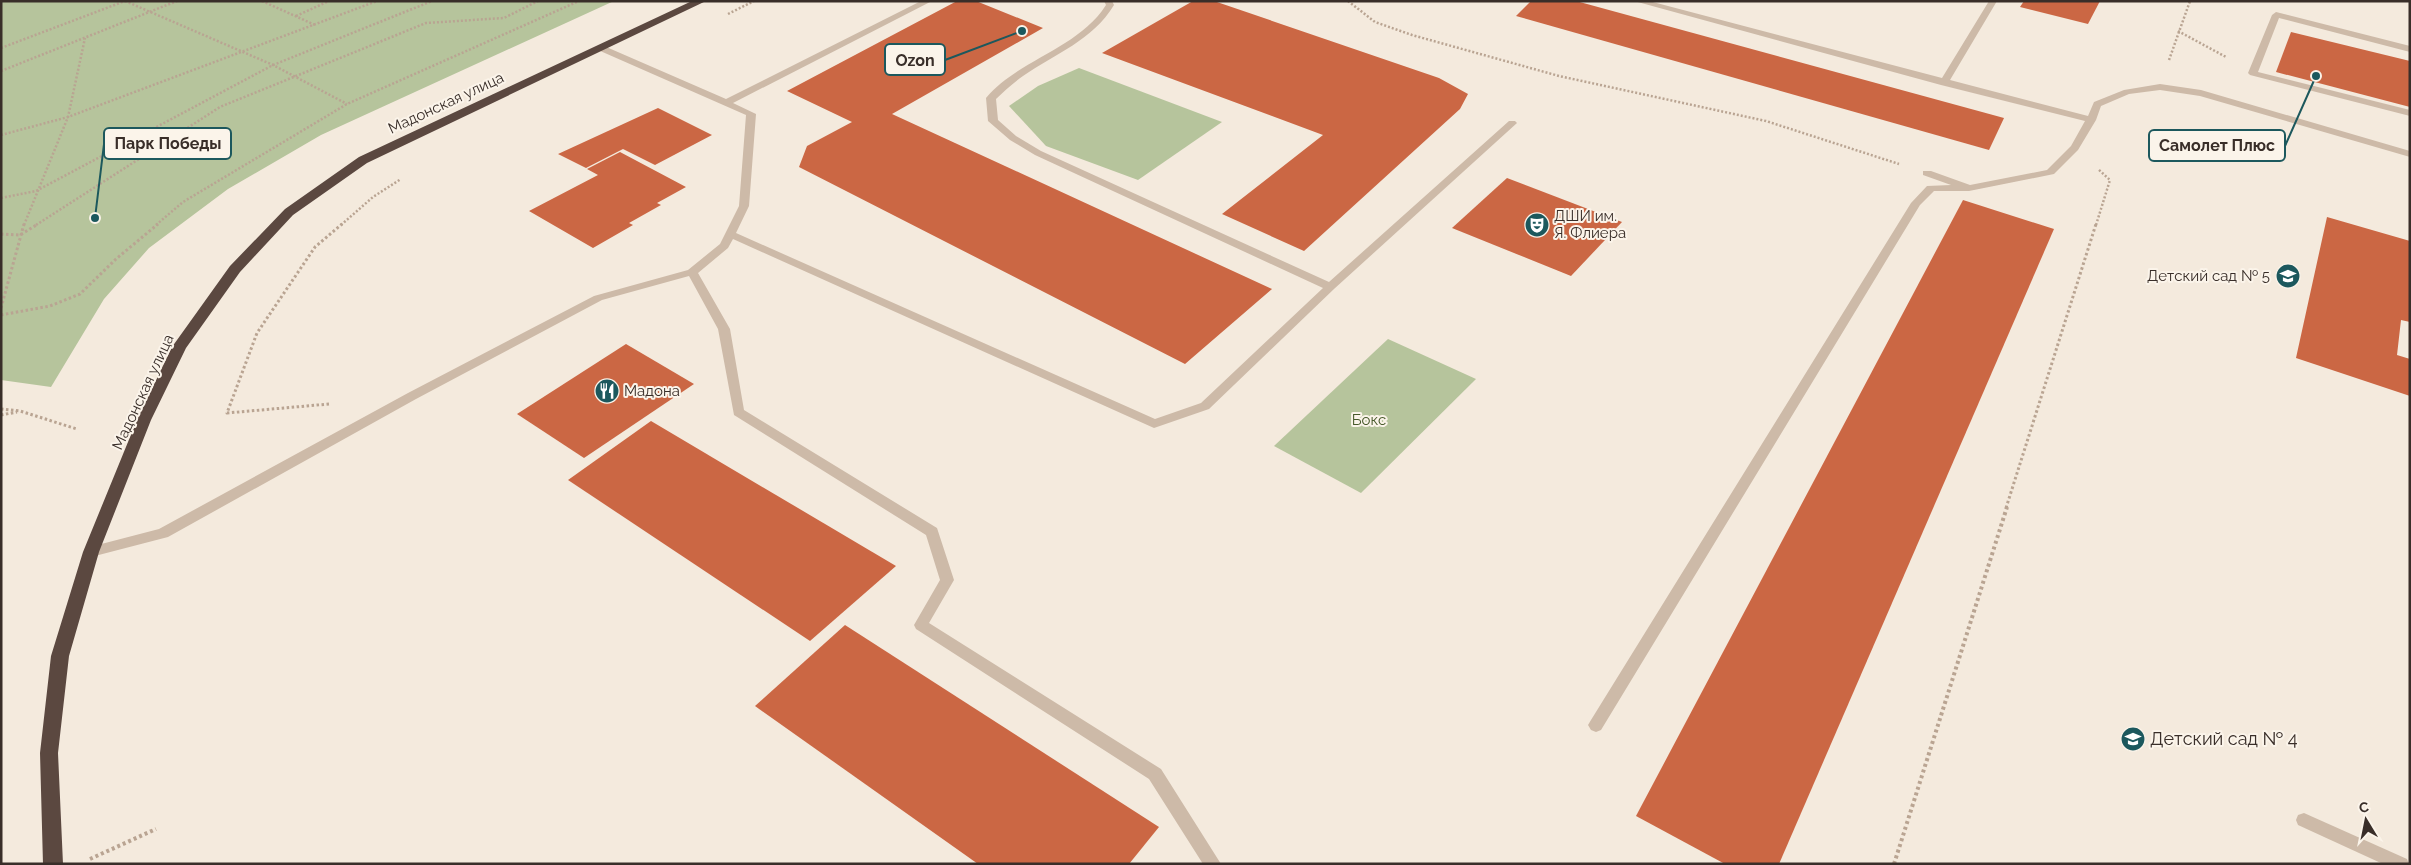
<svg xmlns="http://www.w3.org/2000/svg" width="2411" height="865" viewBox="0 0 2411 865" font-family="Raleway,sans-serif">
<style>
.green{fill:#b6c49c}
.building{fill:#cb6744}
.lines{fill:none;stroke-linecap:round;stroke-linejoin:round}
.path-far2{stroke:#b9a492;stroke-width:2.5;stroke-dasharray:2 2;stroke-linecap:butt}
.path-far1{stroke:#b9a492;stroke-width:3;stroke-dasharray:2.5 2.5;stroke-linecap:butt}
.path{stroke:#b9a492;stroke-width:4;stroke-dasharray:3 3;stroke-linecap:butt}
.minor{fill:#cdbaa8;fill-rule:evenodd}
.highway{fill:#5b4840;fill-rule:evenodd}
.labels{text-anchor:middle;stroke-width:4;stroke-linejoin:round;paint-order:stroke}
.street-label{font-size:15px;fill:#392e29;stroke:#fbf4ea}
.poi-label{font-size:15px;fill:#392e29;stroke:#fbf4ea;text-anchor:start}
.park-label{font-size:15px;fill:#47592b;stroke:#fbf4ea}
.near-poi-label{font-size:18px;fill:#392e29;stroke:#fbf4ea;text-anchor:start}
.leader{fill:none;stroke:#1c585d;stroke-width:2}
.callout-dot{fill:#1c585d;stroke:#fbf4ea;stroke-width:2}
.callout{fill:#fbf4ea;stroke:#1c585d;stroke-width:2}
.callout-label{font-size:16px;text-anchor:middle;font-weight:bold;fill:#392e29}
</style>
<rect width="100%" height="100%" fill="#f4eadd"/>
<g class="green">
<polygon points="1,1 614,1 321,135 228,189 149,248 104,299 51,387 1,380"/>
<polygon points="1079,68 1222,122 1138,180 1046,146 1009,106 1038,86"/>
<polygon points="1388,339 1476,379 1361,493 1274,446"/>
</g>
<g class="building">
<polygon points="957,1 976,1 1043,28 892,114 1272,289 1185,364 799,167 807,146 852,122 787,91"/>
<polygon points="1193,1 1214,1 1439,78 1468,94 1460,109 1304,251 1222,214 1323,135 1102,53"/>
<polygon points="1531,1 1576,1 2004,118 1989,150 1516,16"/>
<polygon points="2024,1 2100,1 2088,24 2020,7"/>
<polygon points="2291,32 2410,61 2410,107 2276,72"/>
<polygon points="658,108 712,135 655,165 623,149 586,168 558,154"/>
<polygon points="620,152 686,187 657,203 661,205 629,223 633,225 593,248 529,211 598,175 587,169"/>
<polygon points="1507,178 1622,222 1571,276 1452,228"/>
<polygon points="1963,200 2054,229 1779,864 1725,864 1636,816"/>
<polygon points="2327,217 2410,241 2410,322 2401,320 2397,355 2410,359 2410,396 2296,358"/>
<polygon points="626,344 694,384 584,458 517,414"/>
<polygon points="651,421 896,566 810,641 568,480"/>
<polygon points="845,625 1159,827 1129,864 978,864 755,706"/>
</g>
<g class="lines">
<g class="path-far2">
<polyline points="125,1 273,65 347,104"/>
<polyline points="262,1 315,25"/>
<polyline points="1348,1 1375,22 1412,35 1559,76 1766,121 1899,164"/>
<polyline points="728,14 754,1"/>
<polyline points="296,16 329,1"/>
<polyline points="2178,31 2226,57"/>
<polyline points="1,48 125,1"/>
<polyline points="2169,60 2190,1"/>
<polyline points="1,71 177,1"/>
<polyline points="1,135 68,117 377,1"/>
<polyline points="1,198 36,191 273,65 432,1"/>
<polyline points="24,225 68,117 85,38"/>
<polyline points="36,225 220,107 426,23 504,18 538,1"/>
<polyline points="156,225 183,202 347,104 579,1"/>
<polyline points="341,225 373,197 401,179"/>
<polyline points="2096,225 2110,180 2098,169"/>
</g>
<g class="path-far1">
<polyline points="1,234 20,235 38,224"/>
<polyline points="1,308 24,224"/>
<polyline points="1,315 50,306 80,294 116,259 158,224"/>
<polyline points="329,404 227,413 257,333 315,247 342,224"/>
<polyline points="1,409 20,411 77,429"/>
<polyline points="1,415 17,412"/>
<polyline points="2006,508 2096,224"/>
</g>
<g class="path">
<polyline points="90,859 156,829"/>
<polyline points="1894,864 2007,507"/>
</g>
<g class="minor">
<path d="M921 1H932L733 103 756 114 749 206 736 233 1155 419 1201 403 1323 288 1035 155 1010 140 988 121 986 98C1019 59 1078 49 1106 5L1104 1H1112L1114 5C1093 40 1055 54 1023 76 1013 83 1004 91 996 99L998 120 1016 136 1041 151 1329 282 1509 121H1515L1517 123 1334 289 1209 409 1154 428 733 239 728 248 698 273 730 329 744 410 937 528 954 580 929 623 1161 769 1221 864H1203L1149 779 916 629 914 625 940 580 926 535 734 415 718 329 689 276 602 300 416 399 168 537 91 557 86 556 84 552 86 548 159 529 408 393 594 296 688 270 720 244 739 206 746 115 598 50V46H604L726 99Z"/>
<polygon points="1634,1 1649,1 1942,78 1989,1 1997,1 1950,80 2088,116 2094,102 2124,90 2160,84 2201,90 2410,151 2410,157 2200,96 2160,90 2129,94 2101,106 2096,120 2078,150 2054,174 1969,191 1934,191 1920,205 1601,730 1596,732 1591,730 1588,725 1591,720 1911,203 1927,186 1951,185 1923,175 1923,171 1931,171 1970,185 2047,170 2071,146 2085,121 1941,85"/>
<polygon points="2276,12 2410,46 2410,52 2279,18 2258,72 2410,110 2410,116 2250,75 2248,73 2272,15"/>
<polygon points="2304,813 2407,859 2409,864 2383,864 2298,825 2296,820 2298,815"/>
</g>
<polygon class="highway" points="692,1 706,1 367,163 293,215 240,272 186,348 151,420 99,552 69,656 58,753 63,864 43,864 40,753 51,656 83,552 137,420 172,347 230,266 285,209 359,157"/>
</g>
<defs>
<symbol id="theatre-disc" viewBox="-11 -11 22 22"><circle r="9.5" fill="#1c585d" stroke="#fbf4ea"/><path d="M-5-5.5Q0-4 5-5.5V0Q5 5 0 6Q-5 5-5 0ZM-3.3-2.5H-1v1.5H-3.3ZM1-2.5H3.3v1.5H1ZM-2.8 1Q0 5.5 2.8 1Z" fill="#fff"/></symbol>
<symbol id="school-disc" viewBox="-11 -11 22 22"><circle r="9.5" fill="#1c585d" stroke="#fbf4ea"/><path d="M0-5L7-2L0 1L-7-2ZM-4 1L0 2.5L4 1V4Q0 6-4 4Z" fill="#fff"/></symbol>
<symbol id="restaurant-disc" viewBox="-11 -11 22 22"><circle r="9.5" fill="#1c585d" stroke="#fbf4ea"/><path d="M-5-6h1v4h1v-4h1v4h1v-4h1v5L-1.5 .5V6h-2V.5L-5-1ZM5-6V6H3V1.5H1.5Q1.5-4 5-6Z" fill="#fff"/></symbol>
</defs>
<g fill-rule="evenodd">
<use href="#theatre-disc" x="1523" y="211" width="28" height="28"/>
<use href="#school-disc" x="2274" y="262" width="28" height="28"/>
<use href="#restaurant-disc" x="593" y="377" width="28" height="28"/>
<use href="#school-disc" x="2119" y="725" width="28" height="28"/>
</g>
<g class="labels">
<g class="street-label">
<text transform="translate(446 103) rotate(-25)" y="5">Мадонская улица</text>
<text transform="translate(143 392) rotate(-65)" y="5">Мадонская улица</text>
</g>
<g class="poi-label">
<text x="1554" y="221">ДШИ им.<tspan x="1554" dy="17">Я. Флиера</tspan></text>
<text x="2270" y="281" text-anchor="end">Детский сад № 5</text>
<text x="624" y="396">Мадона</text>
</g>
<g class="park-label">
<text x="1369" y="425">Бокс</text>
</g>
<g class="near-poi-label">
<text x="2150" y="745">Детский сад № 4</text>
</g>
</g>
<path class="leader" d="M1022 31L945 60M95 218L104 144M2316 76L2285 146"/>
<g class="callout-dot">
<circle cx="1022" cy="31" r="5"/>
<circle cx="95" cy="218" r="5"/>
<circle cx="2316" cy="76" r="5"/>
</g>
<g class="callout">
<rect x="885" y="44" width="60" height="31" rx="5"/>
<rect x="104" y="128" width="127" height="31" rx="5"/>
<rect x="2149" y="130" width="136" height="31" rx="5"/>
</g>
<g class="callout-label">
<text x="915" y="66">Ozon</text>
<text x="168" y="149">Парк Победы</text>
<text x="2217" y="151">Самолет Плюс</text>
</g>
<rect width="2411" height="865" fill="none" stroke="#392e29" stroke-width="5"/>
<g transform="translate(2366 820) rotate(350)" stroke="#fbf4ea" stroke-width="4" paint-order="stroke">
<path d="M0-4L9 19L0 12L-9 19Z" fill="#392e29"/>
<text y="-8" font-size="14" font-weight="bold" text-anchor="middle" fill="#392e29">С</text>
</g>
</svg>
